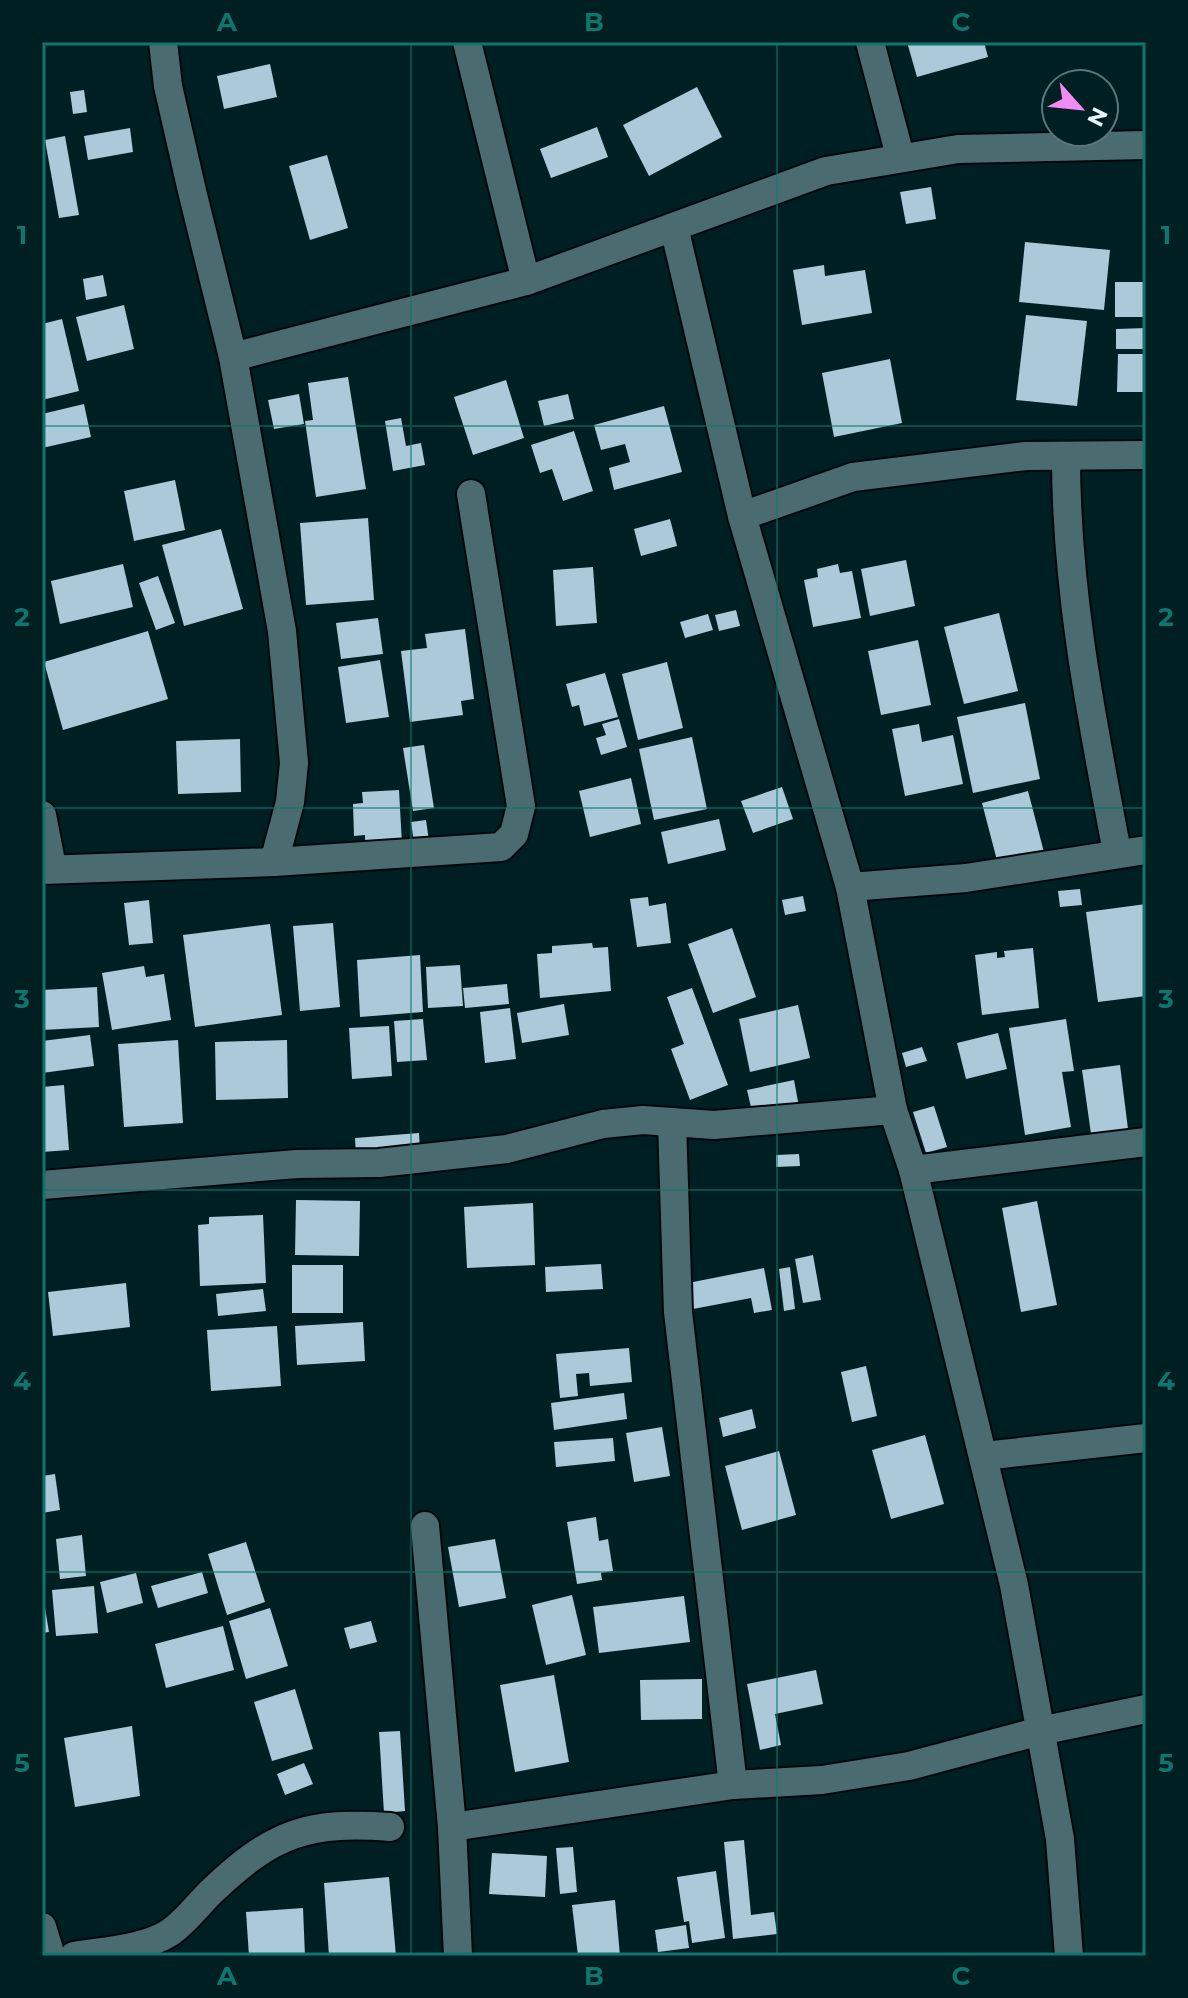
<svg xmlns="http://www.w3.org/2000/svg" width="1188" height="1998" viewBox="0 0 1188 1998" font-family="Montserrat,sans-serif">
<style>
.building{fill:#abc9d8}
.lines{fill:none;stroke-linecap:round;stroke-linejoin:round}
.minor-casing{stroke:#00080b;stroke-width:32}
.minor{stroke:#4a6b6f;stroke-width:28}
.grid{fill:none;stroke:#0f766e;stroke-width:2;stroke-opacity:0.55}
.neatline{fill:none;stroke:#0f766e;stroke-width:3}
.grid-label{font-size:26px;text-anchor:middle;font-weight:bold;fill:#0f766e}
</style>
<rect width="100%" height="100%" fill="#001f23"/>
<g class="building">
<polygon points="907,42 984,42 988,57 917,77"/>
<polygon points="270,64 277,97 224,109 217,76"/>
<polygon points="697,87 722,137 649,176 623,125"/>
<polygon points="84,90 87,112 73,114 70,92"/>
<polygon points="597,127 608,157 551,178 540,149"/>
<polygon points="130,128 133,152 88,160 84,136"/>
<polygon points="65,136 79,215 59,218 45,140"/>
<polygon points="327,155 348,228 310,240 289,166"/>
<polygon points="931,187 936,219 906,224 900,192"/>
<polygon points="1025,242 1110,250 1104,310 1019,302"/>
<polygon points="824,265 825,276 865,270 872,313 802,325 793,270"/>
<polygon points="103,275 107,296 86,300 83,279"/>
<rect x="1115" y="282" width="31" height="35"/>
<polygon points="124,305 134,349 87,361 76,317"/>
<polygon points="1026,315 1087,321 1077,406 1016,400"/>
<polygon points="62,319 79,391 42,400 42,324"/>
<polygon points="1146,328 1146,349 1116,349 1116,329"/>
<polygon points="1118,354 1146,354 1146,392 1117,392"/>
<polygon points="890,359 902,423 834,437 822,373"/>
<polygon points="348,377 366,489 316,497 305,421 313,420 308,383"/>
<polygon points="506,380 524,438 473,455 454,397"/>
<polygon points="299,394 304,424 274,429 268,400"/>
<polygon points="568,394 574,419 544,426 538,401"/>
<polygon points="84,404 91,437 42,448 42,414"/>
<polygon points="664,406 682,472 614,490 609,468 630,462 625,444 601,450 594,425"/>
<polygon points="401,418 406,446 421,443 425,465 393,471 385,421"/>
<polygon points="574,431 593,491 563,501 552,469 540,473 531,445"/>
<polygon points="175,480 185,530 134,541 124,491"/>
<polygon points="368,518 374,600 306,605 300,523"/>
<polygon points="670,519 677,546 641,556 634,529"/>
<polygon points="221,529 243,609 184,626 162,545"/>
<polygon points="906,560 915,606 870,616 861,569"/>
<polygon points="123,564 133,607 60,624 51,581"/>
<polygon points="838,564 840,573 852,571 861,618 813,627 804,580 818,577 817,569"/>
<polygon points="593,567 597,623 556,626 553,570"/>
<polygon points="158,576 175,623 156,630 139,583"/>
<polygon points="736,610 740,626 719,631 715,615"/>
<polygon points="999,613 1018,691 964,704 944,627"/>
<polygon points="708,614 713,630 685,638 680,622"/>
<polygon points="378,618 383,654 341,659 336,623"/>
<polygon points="465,629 474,699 461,701 463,715 410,722 401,651 427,648 425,634"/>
<polygon points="148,631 168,699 63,730 44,662"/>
<polygon points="918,640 931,705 881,715 868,651"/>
<polygon points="380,660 389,717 346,723 338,667"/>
<polygon points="667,662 683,728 638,740 622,674"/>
<polygon points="605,673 618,717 584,726 579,705 572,707 566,684"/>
<polygon points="1025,703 1040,779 973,793 957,717"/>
<polygon points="619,719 627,747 601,755 596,738 606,735 602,724"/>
<polygon points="919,724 922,742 953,735 963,784 905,796 892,729"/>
<polygon points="692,737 707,809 654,820 639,749"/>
<polygon points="240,739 241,792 178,794 176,741"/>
<polygon points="424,745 434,808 413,811 403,748"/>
<polygon points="631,778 641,824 590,837 579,791"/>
<polygon points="782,787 793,819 753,833 741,801"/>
<polygon points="399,790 402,844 365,846 365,835 354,836 353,804 363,803 362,792"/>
<polygon points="1028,791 1045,856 999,868 982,803"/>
<polygon points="719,819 726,850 668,864 661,832"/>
<polygon points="426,820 429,841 414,843 411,822"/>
<polygon points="1080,889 1082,905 1060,907 1058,891"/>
<polygon points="803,896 806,911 785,915 782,900"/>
<polygon points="648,897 649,906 666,903 671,943 637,947 630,899"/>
<polygon points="149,900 153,943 129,945 124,903"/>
<polygon points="1146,904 1146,996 1098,1002 1086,912"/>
<polygon points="333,923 340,1007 300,1011 293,926"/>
<polygon points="270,924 282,1015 195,1027 183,935"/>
<polygon points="732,928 756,997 713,1013 688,944"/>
<polygon points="592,943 593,948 608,947 611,991 540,998 537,954 552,953 552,946"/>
<polygon points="1033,948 1039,1008 982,1015 975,955 997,952 997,958 1005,957 1004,951"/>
<polygon points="420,955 423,1012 360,1017 357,960"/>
<polygon points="460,965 463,1006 428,1008 426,967"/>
<polygon points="144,966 146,977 164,974 171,1020 112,1030 102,973"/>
<polygon points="507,984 509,1004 465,1008 463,988"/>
<polygon points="97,987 99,1027 42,1030 42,990"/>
<polygon points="692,988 728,1085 690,1100 671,1049 684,1044 667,997"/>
<polygon points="564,1004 569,1035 522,1043 517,1013"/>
<polygon points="798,1005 810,1058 750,1072 739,1019"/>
<polygon points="510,1008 516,1059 485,1063 480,1012"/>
<polygon points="423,1019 427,1060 397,1062 394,1021"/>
<polygon points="1066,1019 1074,1071 1062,1072 1071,1127 1025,1135 1009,1028"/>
<polygon points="389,1026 392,1076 352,1079 349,1028"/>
<polygon points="998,1033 1007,1069 966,1079 957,1043"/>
<polygon points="90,1035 94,1066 42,1073 42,1041"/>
<polygon points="178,1040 183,1123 124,1127 118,1044"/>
<polygon points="287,1040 288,1098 216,1100 215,1042"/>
<polygon points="922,1047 927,1061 906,1067 902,1053"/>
<polygon points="1120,1065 1128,1129 1091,1134 1082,1070"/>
<polygon points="794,1080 799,1107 753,1116 747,1090"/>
<polygon points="64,1085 69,1150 42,1152 42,1087"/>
<polygon points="934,1106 947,1147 926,1153 913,1112"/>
<polygon points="419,1133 420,1151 356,1157 355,1138"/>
<polygon points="799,1154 800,1166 776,1167 776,1155"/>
<polygon points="296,1200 360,1201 359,1256 295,1255"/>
<polygon points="1037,1201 1057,1305 1021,1312 1002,1208"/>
<polygon points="533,1203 535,1265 467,1268 464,1207"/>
<polygon points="263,1215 266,1283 200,1286 198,1225 209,1224 209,1217"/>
<polygon points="813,1255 821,1300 803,1303 795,1259"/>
<polygon points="601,1264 603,1289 546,1292 545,1267"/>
<rect x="292" y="1265" width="51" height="48"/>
<polygon points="790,1267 795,1309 784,1311 779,1269"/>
<polygon points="764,1268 772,1310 754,1313 751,1298 693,1309 688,1283"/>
<polygon points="126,1283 130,1327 53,1336 48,1292"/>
<polygon points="263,1289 266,1311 218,1316 216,1294"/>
<polygon points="363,1322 365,1361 297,1365 295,1326"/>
<polygon points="277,1326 281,1386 211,1391 207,1330"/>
<polygon points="629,1348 632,1382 590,1386 589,1373 576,1374 578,1396 560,1398 556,1354"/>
<polygon points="866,1366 877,1416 852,1422 841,1372"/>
<polygon points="624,1393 627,1419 554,1430 551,1403"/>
<polygon points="752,1409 756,1428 723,1437 719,1418"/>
<polygon points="662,1427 670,1476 634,1482 626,1433"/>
<polygon points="925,1435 944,1504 891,1519 872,1450"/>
<polygon points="613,1438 615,1461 556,1467 554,1442"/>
<polygon points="779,1451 796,1515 742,1530 725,1466"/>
<polygon points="55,1474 60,1510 42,1513 42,1476"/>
<polygon points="596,1517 599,1541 608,1539 613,1571 601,1573 602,1580 577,1584 567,1522"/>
<polygon points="82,1535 86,1576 60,1579 56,1539"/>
<polygon points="495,1539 506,1598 459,1607 448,1547"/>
<polygon points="246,1542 265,1602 227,1615 208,1554"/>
<polygon points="202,1572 208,1593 158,1608 151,1586"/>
<polygon points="136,1573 143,1603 107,1613 100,1582"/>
<polygon points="94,1586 98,1633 56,1636 52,1590"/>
<polygon points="42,1590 49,1632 42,1633"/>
<polygon points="572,1595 586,1655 546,1665 532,1605"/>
<polygon points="684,1596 690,1642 599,1653 593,1607"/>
<polygon points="270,1608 288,1666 246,1679 229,1621"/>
<polygon points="371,1621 377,1642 350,1649 344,1628"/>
<polygon points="223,1626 234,1670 166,1688 155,1644"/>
<polygon points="816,1670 823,1704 775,1714 781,1745 760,1750 747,1684"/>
<polygon points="554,1675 569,1762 515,1772 500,1685"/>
<polygon points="702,1679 702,1719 641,1720 640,1680"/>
<polygon points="295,1689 313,1749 272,1761 254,1702"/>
<polygon points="132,1726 140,1796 75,1807 64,1738"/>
<polygon points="400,1731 405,1811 384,1813 379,1732"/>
<polygon points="304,1763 313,1784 285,1795 277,1774"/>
<polygon points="744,1840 751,1915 774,1912 777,1934 733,1939 724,1842"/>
<polygon points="573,1847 577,1892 560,1894 556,1848"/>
<polygon points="492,1853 547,1856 545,1897 489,1894"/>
<polygon points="716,1871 725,1938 692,1943 689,1921 684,1922 677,1877"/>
<polygon points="389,1877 396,1956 329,1956 324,1883"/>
<polygon points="615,1900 620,1956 578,1956 572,1905"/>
<polygon points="303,1908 305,1956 249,1956 246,1912"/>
<polygon points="686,1925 689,1948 658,1952 655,1930"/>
</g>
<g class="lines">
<defs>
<g id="minor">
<polyline points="163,42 168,86 192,191 233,357 282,631 294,763 290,802 274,862"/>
<polyline points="467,42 526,281"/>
<polyline points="870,42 900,156"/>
<polyline points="674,227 742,516 850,887 893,1110 913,1170 1014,1585 1060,1839 1069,1956"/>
<polyline points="233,357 526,281 826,171 958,149 1146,145"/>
<path d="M1066 457C1066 592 1092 720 1117 852"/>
<polyline points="742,516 853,477 1026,456 1146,455"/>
<polyline points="42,815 52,867"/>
<polyline points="42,870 274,862 501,847 514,834 521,806 471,494"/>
<polyline points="850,887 966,878 1146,850"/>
<polyline points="672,1122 678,1312 733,1785"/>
<polyline points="913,1170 1146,1142"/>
<polyline points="42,1185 297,1164 379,1163 507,1149 603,1124 643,1120 714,1125 893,1110"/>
<polyline points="984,1456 1146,1438"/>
<polyline points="425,1526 452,1827 458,1956"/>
<polyline points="452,1827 733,1785 822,1780 909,1766 1040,1731 1146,1709"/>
<polyline points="42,1927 51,1956"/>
<path d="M74 1956C103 1951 144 1949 169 1933 185 1923 199 1903 213 1890 273 1833 308 1821 390 1827"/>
</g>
</defs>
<use href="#minor" class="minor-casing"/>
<use href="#minor" class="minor"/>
</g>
<path class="grid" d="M411 42V1956M777 42V1956M42 426H1146M42 808H1146M42 1190H1146M42 1572H1146"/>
<rect width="1188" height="1998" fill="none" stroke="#001f23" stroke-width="88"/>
<g transform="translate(1080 108) rotate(117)"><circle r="38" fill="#001f23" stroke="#5b7579" stroke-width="2"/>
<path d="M0-6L14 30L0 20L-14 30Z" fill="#f28af3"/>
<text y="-12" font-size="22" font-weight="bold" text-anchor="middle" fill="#e4f6f9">N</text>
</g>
<rect x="44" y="44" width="1100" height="1910" class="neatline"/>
<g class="grid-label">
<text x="227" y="31">A</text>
<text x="594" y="31">B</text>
<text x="961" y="31">C</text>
<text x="22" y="244">1</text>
<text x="1166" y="244">1</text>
<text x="22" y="626">2</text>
<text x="1166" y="626">2</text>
<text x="22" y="1008">3</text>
<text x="1166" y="1008">3</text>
<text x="22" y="1390">4</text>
<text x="1166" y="1390">4</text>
<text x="22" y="1772">5</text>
<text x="1166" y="1772">5</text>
<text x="227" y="1985">A</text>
<text x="594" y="1985">B</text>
<text x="961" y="1985">C</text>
</g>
</svg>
